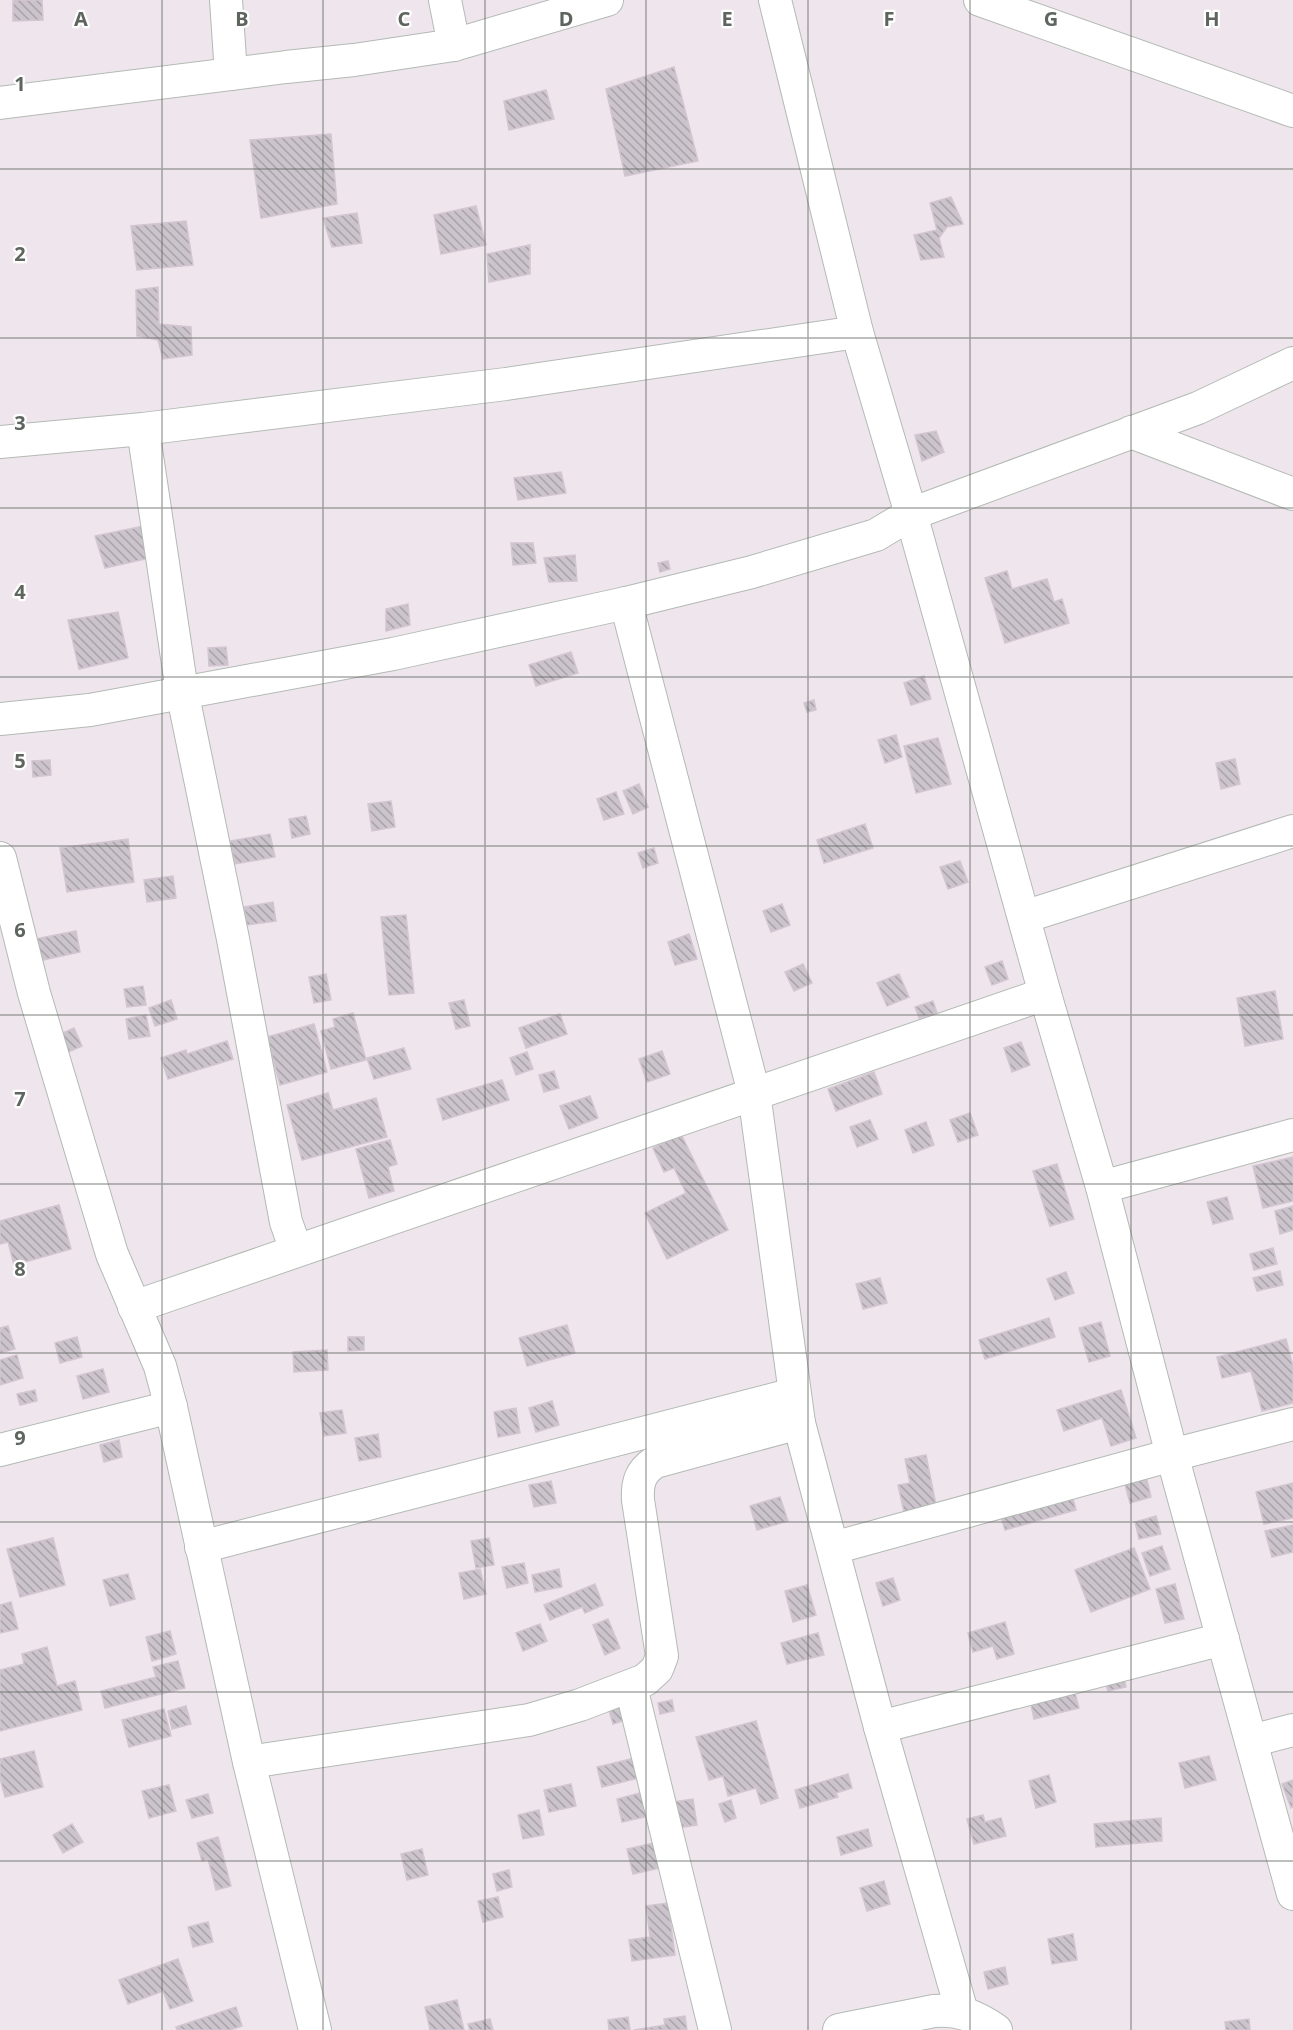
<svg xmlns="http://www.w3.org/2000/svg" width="1293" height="2030" viewBox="0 0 1293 2030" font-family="'Noto Sans',sans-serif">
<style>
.building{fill:url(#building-back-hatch);stroke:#d3c5d2;stroke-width:1.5}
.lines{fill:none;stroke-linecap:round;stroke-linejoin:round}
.minor-casing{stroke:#b3bab3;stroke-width:34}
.minor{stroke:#fff;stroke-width:32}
.grid{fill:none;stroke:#5e655e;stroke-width:1.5;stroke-opacity:0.55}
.grid-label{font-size:20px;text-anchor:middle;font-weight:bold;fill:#5e655e;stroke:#fff;stroke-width:4.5;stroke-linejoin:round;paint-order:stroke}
</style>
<defs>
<pattern id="building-back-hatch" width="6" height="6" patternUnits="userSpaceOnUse" patternTransform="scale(1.5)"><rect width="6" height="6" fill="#ccc4cc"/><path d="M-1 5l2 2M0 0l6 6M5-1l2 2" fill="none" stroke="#a9a3a9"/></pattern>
</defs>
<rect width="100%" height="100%" fill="#efe6ed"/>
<g class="building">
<polygon points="13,0 42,0 43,20 13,21"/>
<polygon points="674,67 698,161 625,176 606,89"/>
<polygon points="546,90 554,119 509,130 504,101"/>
<polygon points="331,134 337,204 261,218 250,140"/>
<polygon points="951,197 963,224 947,227 939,238 944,257 921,260 914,235 937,230 930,203"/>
<polygon points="476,206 486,245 441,254 434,215"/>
<polygon points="357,213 362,243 332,247 323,218"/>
<polygon points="186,221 193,265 137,270 131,226"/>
<polygon points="530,245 530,274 489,282 487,254"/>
<polygon points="158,287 159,324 191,327 192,355 163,359 158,340 137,336 136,290"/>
<polygon points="936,431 944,452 922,461 915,435"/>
<polygon points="561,472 566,493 518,500 514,478"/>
<polygon points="144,526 150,558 105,568 95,536"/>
<polygon points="511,543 533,543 536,563 513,565"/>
<polygon points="575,555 577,581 549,582 544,558"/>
<polygon points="668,561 670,569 660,572 658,563"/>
<polygon points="1007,571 1012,589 1047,579 1054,602 1062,599 1069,623 1005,643 985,578"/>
<polygon points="408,604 410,625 386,631 386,609"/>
<polygon points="118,612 128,658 79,669 68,620"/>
<polygon points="226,647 228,665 209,666 208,648"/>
<polygon points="571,652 578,673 536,686 529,665"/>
<polygon points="924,676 931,699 911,705 904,683"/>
<polygon points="814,700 816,710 807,712 804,703"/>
<polygon points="896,735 902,757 885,763 878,740"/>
<polygon points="938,738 951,784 916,793 904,746"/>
<polygon points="1235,759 1240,784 1221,789 1216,763"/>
<polygon points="50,760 51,775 33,777 32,761"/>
<polygon points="639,784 648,807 633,814 623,791"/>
<polygon points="616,792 624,814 604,820 597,799"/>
<polygon points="391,801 395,827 372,831 368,804"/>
<polygon points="306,816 310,834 292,838 289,819"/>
<polygon points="865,824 873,848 824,863 817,840"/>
<polygon points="270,834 275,857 235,864 230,841"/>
<polygon points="128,839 134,882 67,892 60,848"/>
<polygon points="654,848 658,863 643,868 638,853"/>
<polygon points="960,861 968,882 948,889 940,867"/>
<polygon points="173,876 176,898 147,902 144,880"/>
<polygon points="273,902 276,921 247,925 244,907"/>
<polygon points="782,904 790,925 771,932 763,911"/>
<polygon points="406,915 414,993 389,995 381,917"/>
<polygon points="76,931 80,952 34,962 30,940"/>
<polygon points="689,934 697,959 675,965 668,942"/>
<polygon points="1002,961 1008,979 992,985 985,967"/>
<polygon points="803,964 812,983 794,991 785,972"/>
<polygon points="326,974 331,1000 314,1003 309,977"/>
<polygon points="899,974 909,997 887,1006 877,983"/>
<polygon points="143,986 146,1005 127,1007 124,989"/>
<polygon points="1275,991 1283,1039 1245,1046 1237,998"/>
<polygon points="171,1000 177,1019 155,1026 149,1008"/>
<polygon points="464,1000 470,1026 456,1029 449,1003"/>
<polygon points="933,1001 937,1013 919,1018 915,1007"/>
<polygon points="353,1013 366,1060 331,1069 321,1031 335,1027 333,1019"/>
<polygon points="560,1014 567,1034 526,1048 519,1028"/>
<polygon points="146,1015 150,1036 129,1039 126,1019"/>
<polygon points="314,1024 327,1072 280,1085 267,1037"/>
<polygon points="74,1028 82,1046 61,1055 54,1037"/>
<polygon points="227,1041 233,1059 168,1079 161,1058 186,1050 187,1054"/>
<polygon points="1021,1042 1030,1065 1012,1072 1004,1048"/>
<polygon points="404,1048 411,1069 374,1079 367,1058"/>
<polygon points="662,1051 670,1074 647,1082 639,1059"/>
<polygon points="527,1052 533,1069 516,1075 510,1058"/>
<polygon points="554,1071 559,1088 544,1092 539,1075"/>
<polygon points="874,1072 882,1094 836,1111 828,1089"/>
<polygon points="502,1080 509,1100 443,1120 437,1099"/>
<polygon points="328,1093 333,1110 376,1098 387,1137 302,1160 287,1105"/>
<polygon points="590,1096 598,1118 569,1129 560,1106"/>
<polygon points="970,1113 978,1135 958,1142 950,1120"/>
<polygon points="870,1120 878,1139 857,1147 850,1127"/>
<polygon points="926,1122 934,1145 913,1153 905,1130"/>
<polygon points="681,1134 728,1230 667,1259 645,1213 686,1193 674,1168 664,1172 653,1148"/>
<polygon points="390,1140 397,1164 388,1167 394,1191 369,1198 356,1149"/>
<polygon points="1293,1157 1293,1201 1263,1208 1253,1166"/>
<polygon points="1057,1164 1074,1219 1050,1226 1033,1171"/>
<polygon points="1227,1197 1233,1219 1213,1224 1207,1202"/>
<polygon points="59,1205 71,1249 14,1265 8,1242 0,1244 0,1221"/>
<polygon points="1293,1206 1293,1230 1280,1234 1275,1211"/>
<polygon points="1273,1248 1277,1264 1254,1270 1250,1254"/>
<polygon points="1280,1271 1283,1285 1257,1291 1253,1278"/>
<polygon points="1066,1272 1074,1293 1055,1300 1047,1279"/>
<polygon points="880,1278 887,1303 863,1309 856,1284"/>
<polygon points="1049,1318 1055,1337 985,1359 979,1340"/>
<polygon points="1101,1322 1110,1356 1089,1362 1079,1328"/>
<polygon points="567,1325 575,1353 527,1366 519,1338"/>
<polygon points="8,1326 15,1349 0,1353 0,1328"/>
<polygon points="77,1337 82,1357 60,1363 55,1343"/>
<polygon points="348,1337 364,1337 364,1350 348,1351"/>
<polygon points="1286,1339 1293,1366 1293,1403 1262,1411 1251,1371 1222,1378 1217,1357"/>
<polygon points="327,1350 328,1370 294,1372 293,1352"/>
<polygon points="17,1355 23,1378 0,1385 0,1360"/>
<polygon points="103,1369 109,1392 83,1399 77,1376"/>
<polygon points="35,1390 37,1401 20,1405 17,1394"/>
<polygon points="1121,1390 1136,1438 1111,1446 1102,1418 1064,1431 1057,1410"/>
<polygon points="552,1401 559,1425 536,1432 529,1408"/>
<polygon points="516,1408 520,1433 498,1437 494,1412"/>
<polygon points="342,1410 346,1433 324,1436 320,1413"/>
<polygon points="378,1434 381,1457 359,1461 355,1438"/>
<polygon points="119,1440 122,1457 104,1462 100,1445"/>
<polygon points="926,1455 936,1505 904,1512 898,1485 910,1483 905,1459"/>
<polygon points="1146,1476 1151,1497 1130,1503 1124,1481"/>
<polygon points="551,1481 556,1503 534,1507 529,1485"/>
<polygon points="1293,1483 1293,1518 1264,1524 1256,1492"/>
<polygon points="1072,1495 1076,1510 1005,1530 1000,1514"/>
<polygon points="780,1497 788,1521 757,1530 750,1506"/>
<polygon points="1156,1516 1161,1534 1139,1539 1135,1522"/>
<polygon points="1293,1525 1293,1552 1272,1557 1265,1531"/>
<polygon points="53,1538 65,1585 20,1597 7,1549"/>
<polygon points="489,1538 494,1565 476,1568 471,1541"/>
<polygon points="1162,1546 1170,1569 1150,1576 1142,1553"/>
<polygon points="1134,1548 1150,1589 1091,1612 1075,1570"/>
<polygon points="524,1563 528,1583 507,1588 502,1567"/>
<polygon points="480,1569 486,1594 464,1599 459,1573"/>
<polygon points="559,1569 562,1587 535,1592 532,1575"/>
<polygon points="128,1574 135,1599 110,1606 103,1580"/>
<polygon points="893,1578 900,1600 883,1606 876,1583"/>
<polygon points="595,1584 603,1605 585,1613 582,1607 550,1620 544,1605"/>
<polygon points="1175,1584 1184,1619 1165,1623 1156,1589"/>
<polygon points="807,1585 816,1615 793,1622 785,1591"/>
<polygon points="11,1602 18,1629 0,1633 0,1605"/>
<polygon points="608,1619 620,1648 605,1655 593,1625"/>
<polygon points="1005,1622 1014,1654 997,1659 993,1646 973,1652 968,1633"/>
<polygon points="540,1624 547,1641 523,1651 516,1633"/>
<polygon points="170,1631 176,1654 152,1661 146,1637"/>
<polygon points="818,1633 824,1655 787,1664 781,1643"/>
<polygon points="47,1647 57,1686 75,1681 82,1710 0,1731 0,1670 24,1664 22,1654"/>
<polygon points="178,1661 185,1688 105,1708 101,1691 156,1677 153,1667"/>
<polygon points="1123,1675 1126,1687 1108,1691 1105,1680"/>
<polygon points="1074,1689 1079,1708 1034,1719 1030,1700"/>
<polygon points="672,1700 674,1711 660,1714 658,1703"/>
<polygon points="622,1704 626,1720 613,1724 608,1707"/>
<polygon points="186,1706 191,1724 172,1729 168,1711"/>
<polygon points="164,1709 171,1736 129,1747 122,1720"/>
<polygon points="756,1721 778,1798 761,1804 756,1788 728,1796 723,1776 709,1780 696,1737"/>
<polygon points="34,1751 43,1787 5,1797 0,1778 0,1759"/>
<polygon points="1209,1756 1216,1780 1185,1788 1179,1763"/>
<polygon points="635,1758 639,1778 602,1787 597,1767"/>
<polygon points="848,1774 852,1788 836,1793 838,1797 800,1808 795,1790"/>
<polygon points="1049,1775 1056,1802 1036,1808 1029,1781"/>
<polygon points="1293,1780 1293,1807 1291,1808 1282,1784"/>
<polygon points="571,1784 576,1806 549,1812 544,1790"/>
<polygon points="169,1785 176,1811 149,1818 142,1791"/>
<polygon points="644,1792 649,1816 622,1822 617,1799"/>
<polygon points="208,1794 213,1813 192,1818 186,1800"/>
<polygon points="693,1799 697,1825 670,1829 666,1803"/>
<polygon points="731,1800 736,1818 725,1822 719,1804"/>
<polygon points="539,1810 544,1835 523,1839 518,1815"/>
<polygon points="983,1815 985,1822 1001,1818 1006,1836 974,1844 967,1819"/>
<polygon points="1161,1818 1162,1841 1096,1847 1094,1824"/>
<polygon points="72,1824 83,1842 63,1853 53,1835"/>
<polygon points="868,1829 872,1846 841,1855 837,1837"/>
<polygon points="218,1837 231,1886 216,1890 208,1859 202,1861 197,1843"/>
<polygon points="654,1843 660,1868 633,1874 627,1849"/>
<polygon points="422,1849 428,1875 407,1880 401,1854"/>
<polygon points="509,1870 512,1887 497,1891 493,1874"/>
<polygon points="884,1881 890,1904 867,1911 860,1888"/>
<polygon points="498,1897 503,1917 483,1922 478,1901"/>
<polygon points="668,1903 675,1955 632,1961 629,1940 650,1937 646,1906"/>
<polygon points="208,1922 213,1942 193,1947 188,1927"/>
<polygon points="1073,1934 1077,1960 1052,1964 1048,1939"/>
<polygon points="178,1959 193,2001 170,2009 163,1991 128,2004 119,1980"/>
<polygon points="1005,1967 1008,1984 988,1989 984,1972"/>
<polygon points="457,2000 464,2030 430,2030 425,2007"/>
<polygon points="236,2007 242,2026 230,2030 177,2030 176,2027"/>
<polygon points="685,2016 687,2030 634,2030 665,2025 664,2019"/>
<polygon points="628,2017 630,2030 609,2030 608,2020"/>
<polygon points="490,2019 493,2030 470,2030 468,2024"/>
<polygon points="1249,2019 1250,2030 1226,2030 1225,2022"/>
</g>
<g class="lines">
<defs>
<g id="minor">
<polyline points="226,0 231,74"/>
<polyline points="445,0 454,45"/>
<polyline points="775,0 857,332 911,514 1045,994 1102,1187 1172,1455 1293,1894"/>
<polyline points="980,0 1293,111"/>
<polyline points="0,103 286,67 354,60 454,45 607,0"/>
<polyline points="143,429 182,691 233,939 286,1222 296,1250"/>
<polyline points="1131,432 1293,494"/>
<polyline points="0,442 143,429 506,384 857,332"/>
<polyline points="626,603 754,1093 799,1423 880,1727 962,2012"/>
<polyline points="0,719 90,710 393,654 626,603 752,572 876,535 911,514 1198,408 1293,363"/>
<polyline points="0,858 34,993 112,1254 160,1366 171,1407 249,1762 315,2030"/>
<polyline points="1024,917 1293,831"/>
<polyline points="1102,1187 1293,1135"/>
<polyline points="134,1307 1045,994"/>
<polyline points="0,1450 171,1407"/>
<polyline points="201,1547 794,1394"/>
<polyline points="833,1548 1172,1455 1293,1424"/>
<polyline points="631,1687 715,2030"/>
<polyline points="880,1727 1223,1639"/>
<polyline points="1251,1741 1293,1730"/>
<path d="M249 1762 529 1720 580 1705 645 1680 657 1669 662 1656 638 1500C637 1483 640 1472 655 1462L799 1423"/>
<path d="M839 2030 934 2011C958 2009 976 2016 996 2030"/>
</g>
</defs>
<use href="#minor" class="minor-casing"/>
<use href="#minor" class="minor"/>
</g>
<path class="grid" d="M162 0V2030M323 0V2030M485 0V2030M646 0V2030M808 0V2030M970 0V2030M1131 0V2030M0 169H1293M0 338H1293M0 508H1293M0 677H1293M0 846H1293M0 1015H1293M0 1184H1293M0 1353H1293M0 1522H1293M0 1692H1293M0 1861H1293"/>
<g class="grid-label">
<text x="81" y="26">A</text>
<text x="242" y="26">B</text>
<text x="404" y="26">C</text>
<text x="566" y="26">D</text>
<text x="727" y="26">E</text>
<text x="889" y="26">F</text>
<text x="1051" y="26">G</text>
<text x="1212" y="26">H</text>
<text x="20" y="91">1</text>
<text x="20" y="261">2</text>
<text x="20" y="430">3</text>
<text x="20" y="599">4</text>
<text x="20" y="768">5</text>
<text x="20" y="937">6</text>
<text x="20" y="1106">7</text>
<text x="20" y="1276">8</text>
<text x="20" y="1445">9</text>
</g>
</svg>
